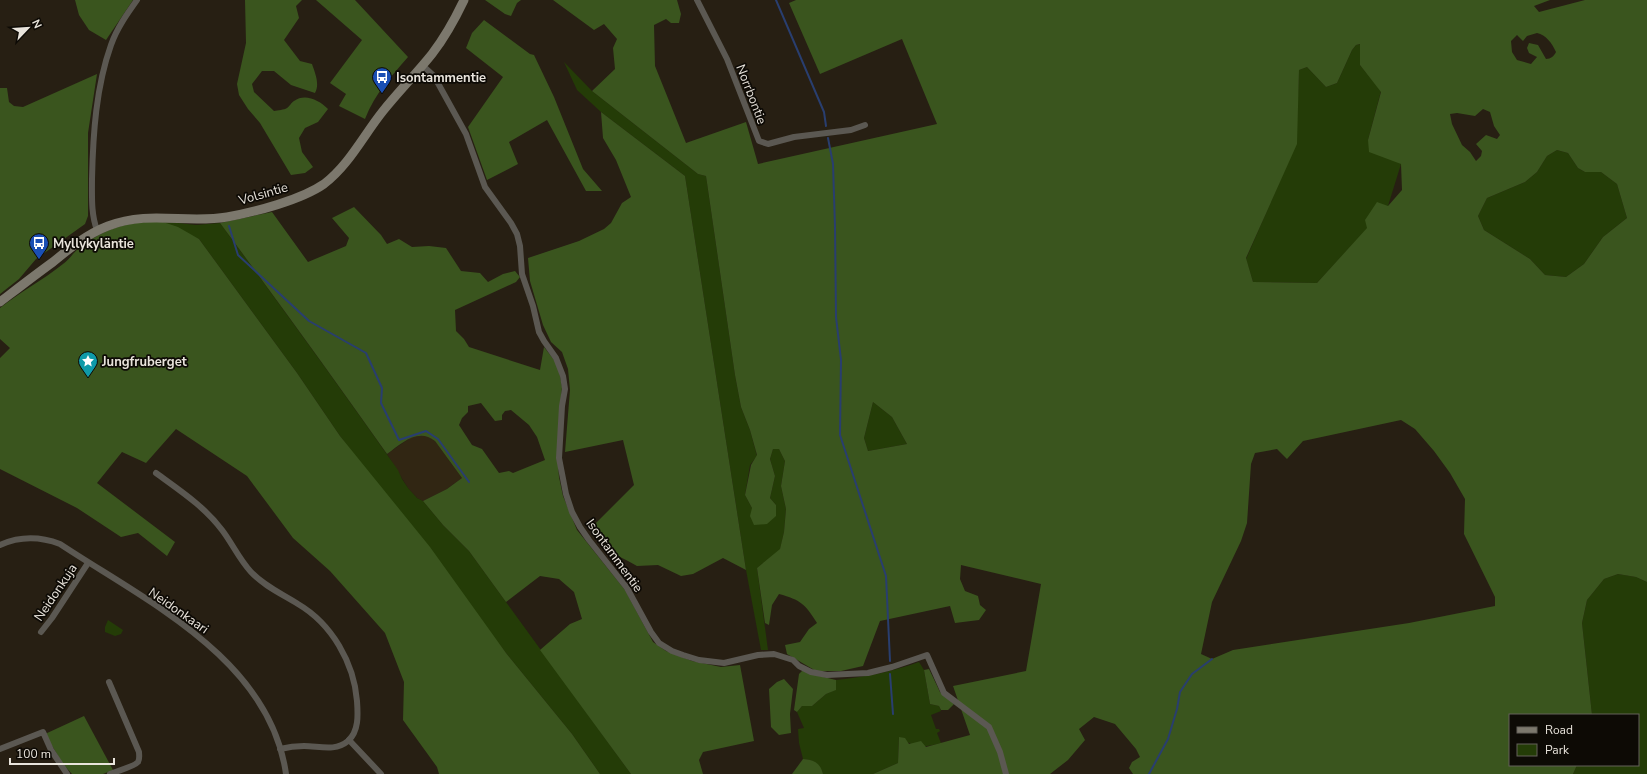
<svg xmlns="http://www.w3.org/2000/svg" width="1647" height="774" viewBox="0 0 1647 774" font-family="'Nunito Sans',sans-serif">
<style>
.built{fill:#312613}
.green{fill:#243c07}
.forest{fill:#3a551e;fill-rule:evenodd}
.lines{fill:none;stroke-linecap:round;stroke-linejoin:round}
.stream{stroke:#293e6f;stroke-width:2}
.street{stroke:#5b5852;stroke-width:6}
.secondary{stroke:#7c786d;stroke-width:9}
.labels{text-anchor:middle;stroke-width:3.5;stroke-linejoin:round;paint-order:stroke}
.poi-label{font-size:13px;font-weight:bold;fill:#e9e4dc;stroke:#0d0a05;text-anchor:start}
.street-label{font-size:13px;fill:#e9e4dc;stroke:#0d0a05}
</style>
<rect width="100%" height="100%" fill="#271f13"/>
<polygon class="built" points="416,435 429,436 435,441 462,478 447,489 423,501 417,498 408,488 387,454 410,438"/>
<g class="green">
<polygon points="1361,44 1360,65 1381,91 1368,140 1401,164 1388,206 1317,283 1253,282 1246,259 1296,144 1299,70 1307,67 1326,87 1337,83 1352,50 1356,45"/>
<polygon points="564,62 592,91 698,174 706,176 735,375 741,407 750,430 757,456 750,465 745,495 752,508 776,505 770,498 775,476 770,459 773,449 779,449 785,461 781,486 786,509 784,532 780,550 757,568 768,650 761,650 746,570 685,176 601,112 577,90"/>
<polygon points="1557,150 1568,153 1578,168 1585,172 1601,172 1617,184 1627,218 1603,237 1584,264 1566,277 1545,275 1530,259 1484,230 1478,216 1487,198 1525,182 1537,172 1547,156"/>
<path d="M161 221 196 225 220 223C280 305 340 387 398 470L402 479 408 488 417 498 423 501 443 525 469 551 631 774H600L572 734 506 653 340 436 297 373 199 239Z"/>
<polygon points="873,402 892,417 907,444 868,451 864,438"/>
<polygon points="1618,574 1636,577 1647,582 1647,774 1573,774 1577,765 1638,765 1638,715 1592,715 1582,623 1587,600 1604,579"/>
<polygon points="108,620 123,630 121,634 115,636 105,632 105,627"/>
<path d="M919 662 924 670 930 704 939 706 941 711 931 715 936 729H939L940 731 937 733 941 743C924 748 914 748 899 737L898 763 873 774H823C820 764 814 760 803 759L799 743 798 729 804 728 797 712 802 706H812L826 694 835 690 836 680C865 677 892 672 919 662Z"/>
</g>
<g class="forest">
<polygon points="75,0 133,0 106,40 89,30 79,15"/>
<path d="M245 0H302L296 6 299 18 284 40 300 61 312 64C315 73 320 84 315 93L291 85 274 71H262L252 84 254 92 274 111C278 110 284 110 287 108 289 107 291 103 294 101 305 93 319 100 328 109L318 122 305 128 299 138 302 152 313 167 305 173 291 175 260 123 248 109 239 95 237 84 246 43Z"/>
<path d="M316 0H355L408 57C391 77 375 93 365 119L339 106 346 94 330 83 362 40Z"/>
<polygon points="485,0 521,0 517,3 511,16 505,14"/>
<path d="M553 0H677L681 14 679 23H671L666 19 654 25 655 66 686 143 746 122 758 164 937 124 902 39 820 74 789 3 796 0H1550L1534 6 1539 12 1585 0H1647V582L1636 577 1618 574 1604 579 1587 600 1582 623 1592 715H1510V765H1577L1573 774H1133L1129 768 1132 762 1140 757 1136 749 1115 724 1094 717 1079 729 1085 740 1068 760 1050 774H873L898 763 899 737 905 738 909 744 921 741 926 747 970 735 953 686 1026 671 1041 584 961 565 960 579 965 591 978 596 980 605 986 610 979 620 955 623 950 606 880 621 863 666 841 671H816L787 654 785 645 800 642 809 629 817 623C805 604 801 600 779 594L772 605 769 625 765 623 757 568 780 549 784 532 786 509 781 486 785 461 779 449H773L770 459 775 476 770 498 776 505V516L767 524 754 525 750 516 752 508 745 495 751 465 757 455 750 430 741 407 735 375 706 176 698 174 592 91 615 69 613 48 617 39 604 24 594 30ZM1537 33C1546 35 1552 43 1556 52 1554 56 1551 59 1546 59L1538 45 1529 43 1527 48 1529 53 1537 57 1531 64 1517 60 1512 52 1511 41 1517 35 1523 41 1527 36ZM1360 44V65L1381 92 1368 140 1369 152 1401 164 1402 190 1388 206 1377 202 1365 220 1367 228 1317 283 1253 282 1246 258 1297 144 1299 70 1307 67 1326 87 1337 83 1352 50 1356 45ZM1483 109 1490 112 1494 126 1500 135 1497 139 1486 135 1476 144 1482 151 1481 156 1476 161 1470 152 1462 145 1452 124 1450 114 1457 113 1475 116ZM1557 150 1568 153 1578 168 1585 172H1601L1617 184 1627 218 1603 237 1584 264 1566 277 1545 275 1530 259 1484 230 1478 216 1487 198 1525 182 1537 172 1547 156ZM873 402 892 417 907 444 868 451 864 438ZM1401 420 1415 429 1434 451 1450 473 1465 499 1464 534 1495 597V606L1409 623 1233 650 1212 659 1201 654 1212 602 1241 541 1247 523 1251 464 1255 453 1277 449 1287 459 1303 441Z"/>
<polygon points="484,20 530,54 534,55 554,97 583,169 602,191 586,191 547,120 509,142 518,164 487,180 468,127 503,77 466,48 472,33"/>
<polygon points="97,74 88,133 88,216 85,224 36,259 19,279 0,294 0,88 7,88 9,102 14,106 23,107"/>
<polygon points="601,112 685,176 746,570 723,558 693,574 681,576 658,565 637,566 628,561 614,554 591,528 634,485 623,440 565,452 570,390 568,369 562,352 551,342 543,325 530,281 528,258 579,241 604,229 611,223 622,203 631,197 616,160 603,138"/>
<path d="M354 207 381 235 387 244 399 239 412 247 429 246 446 248 461 271 480 273 488 282 503 274 515 271 520 277 516 282 455 310 456 331 464 339 469 347 540 370 544 347 558 365 562 387 557 453 559 477 563 496 577 530 625 590 653 642 666 651 692 661 721 667 740 665 754 741 703 752 699 760 703 774H631L540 650 570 624 582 619 574 592 559 579 540 576 506 602 469 551 443 525 423 501 447 489 462 478 435 441C418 427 401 444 387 454 332 376 277 300 220 223L272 212 308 262 346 246 349 238 332 218ZM481 403 495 421 502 420V415L505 411 511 410 529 425 537 437 545 460 513 473 509 471 499 473 482 449 472 445 459 425 462 418 468 412V406Z"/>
<path d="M160 221 178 227 199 239 297 373 340 436 430 547 506 653 572 734 600 774H439L437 767 403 720 404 682 385 633 330 571 293 538 247 476 176 429 146 463 122 452 97 483 175 542 167 556 138 533 121 537 77 508 0 469V358L10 348 0 339V308C20 292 43 280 63 264 69 260 73 253 78 249 104 228 128 222 160 221Z"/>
<polygon points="929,669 940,692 954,704 948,710 941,710 939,706 930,704 924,670"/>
<polygon points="803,670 815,675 836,680 836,690 826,694 812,706 802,706 797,712 794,710 799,674"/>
<polygon points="784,679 793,689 790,714 791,733 779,735 771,727 769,689 777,682"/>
<polygon points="84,716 113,770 103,774 72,774 63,764 45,734"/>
<path d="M803 759C815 760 820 763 823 774H792Z"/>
</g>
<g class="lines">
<g class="stream">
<polyline points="776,0 824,112 826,126"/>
<polyline points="828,138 833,164 835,227 836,317 841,360 840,435 886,576 890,661"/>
<polyline points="229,226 238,255 309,321 366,353 382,388 381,403 399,440 426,431 438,439 469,482"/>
<polyline points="890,674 893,714"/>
<polyline points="1149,774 1168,739 1177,709 1180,692 1192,674 1212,659"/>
</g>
<g class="street">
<polyline points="697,0 727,59 759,141 768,144 794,137 851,130 865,125"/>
<polyline points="422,65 434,76 466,134 485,187 511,223 517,234 520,246 522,274 533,306 539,332 544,341 556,358 563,376 565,389 562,406 559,458 566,494 572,512 580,527 589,540 627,588 651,632 659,643 672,651 683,655 699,660 724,663 758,655 774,654 793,660 799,666 811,672 827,675 868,673 892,667 927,655 944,693 989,727 1000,752 1006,774"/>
<path d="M97 230C91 214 92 197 92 179 93 134 96 87 111 45 117 28 127 14 137 0"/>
<path d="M156 473C179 490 204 506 222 530 232 543 239 559 251 572 264 586 282 594 298 604 332 624 354 663 357 701 358 715 359 731 348 741 335 752 319 746 304 746 296 746 288 747 280 749"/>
<path d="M0 545C20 536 39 536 60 544 146 601 270 659 286 774"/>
<polyline points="41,632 52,618 88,563"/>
<path d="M109 682 139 752C139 755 140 759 138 762 134 767 116 771 110 774"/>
<polyline points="349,740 381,774"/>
<polyline points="0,749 43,732 51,750 67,774"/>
</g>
<path class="secondary" d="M0 302C17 289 35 275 53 262 70 248 87 234 108 226 149 210 186 224 227 217 255 212 301 200 324 184 349 165 363 136 383 111 398 92 416 74 432 54 445 37 455 19 464 0"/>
</g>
<defs>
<symbol id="bus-pin" viewBox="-11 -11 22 30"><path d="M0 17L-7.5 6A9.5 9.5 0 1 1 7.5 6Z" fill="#1a4fb4" stroke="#0d0a05"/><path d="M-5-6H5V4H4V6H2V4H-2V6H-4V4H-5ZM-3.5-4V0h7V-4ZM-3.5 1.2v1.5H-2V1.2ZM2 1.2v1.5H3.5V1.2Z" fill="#fff"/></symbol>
<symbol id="sight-pin" viewBox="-11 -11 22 30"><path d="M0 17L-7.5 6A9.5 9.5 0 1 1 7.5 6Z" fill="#0f9aa8" stroke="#0d0a05"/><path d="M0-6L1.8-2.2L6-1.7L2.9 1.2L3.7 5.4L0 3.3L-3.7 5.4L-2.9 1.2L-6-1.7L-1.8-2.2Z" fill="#fff"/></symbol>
</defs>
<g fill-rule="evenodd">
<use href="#bus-pin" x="371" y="66" width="22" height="30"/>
<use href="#bus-pin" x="28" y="232" width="22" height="30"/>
<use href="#sight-pin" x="77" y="350" width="22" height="30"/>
</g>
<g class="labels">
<g class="poi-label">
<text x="396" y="82">Isontammentie</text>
<text x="53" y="248">Myllykyläntie</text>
<text x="102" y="366">Jungfruberget</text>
</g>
<g class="street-label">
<text transform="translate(752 94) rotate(69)" y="5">Norrbontie</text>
<text transform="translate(263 193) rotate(-16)" y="5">Volsintie</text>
<text transform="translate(615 555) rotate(54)" y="5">Isontammentie</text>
<text transform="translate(55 592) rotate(-56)" y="5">Neidonkuja</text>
<text transform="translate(179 610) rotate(35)" y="5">Neidonkaari</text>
</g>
</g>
<rect x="1509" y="714" width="130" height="52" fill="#0d0a05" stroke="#65615b"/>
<rect x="1517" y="727" width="20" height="6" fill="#7c786d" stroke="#65615b"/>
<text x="1545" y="734" font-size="12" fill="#e9e4dc">Road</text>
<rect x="1517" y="744" width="20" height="12" fill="#243c07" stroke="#65615b"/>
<text x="1545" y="754" font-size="12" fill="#e9e4dc">Park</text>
<g transform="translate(28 28) rotate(65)" stroke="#0d0a05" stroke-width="3" paint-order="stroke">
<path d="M0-3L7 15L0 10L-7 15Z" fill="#e9e4dc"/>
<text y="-6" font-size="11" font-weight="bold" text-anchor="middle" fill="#e9e4dc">N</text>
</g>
<path d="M10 758v6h104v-6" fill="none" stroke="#e9e4dc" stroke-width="2"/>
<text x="16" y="758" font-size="12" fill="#e9e4dc" stroke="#0d0a05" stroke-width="3" paint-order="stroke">100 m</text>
</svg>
